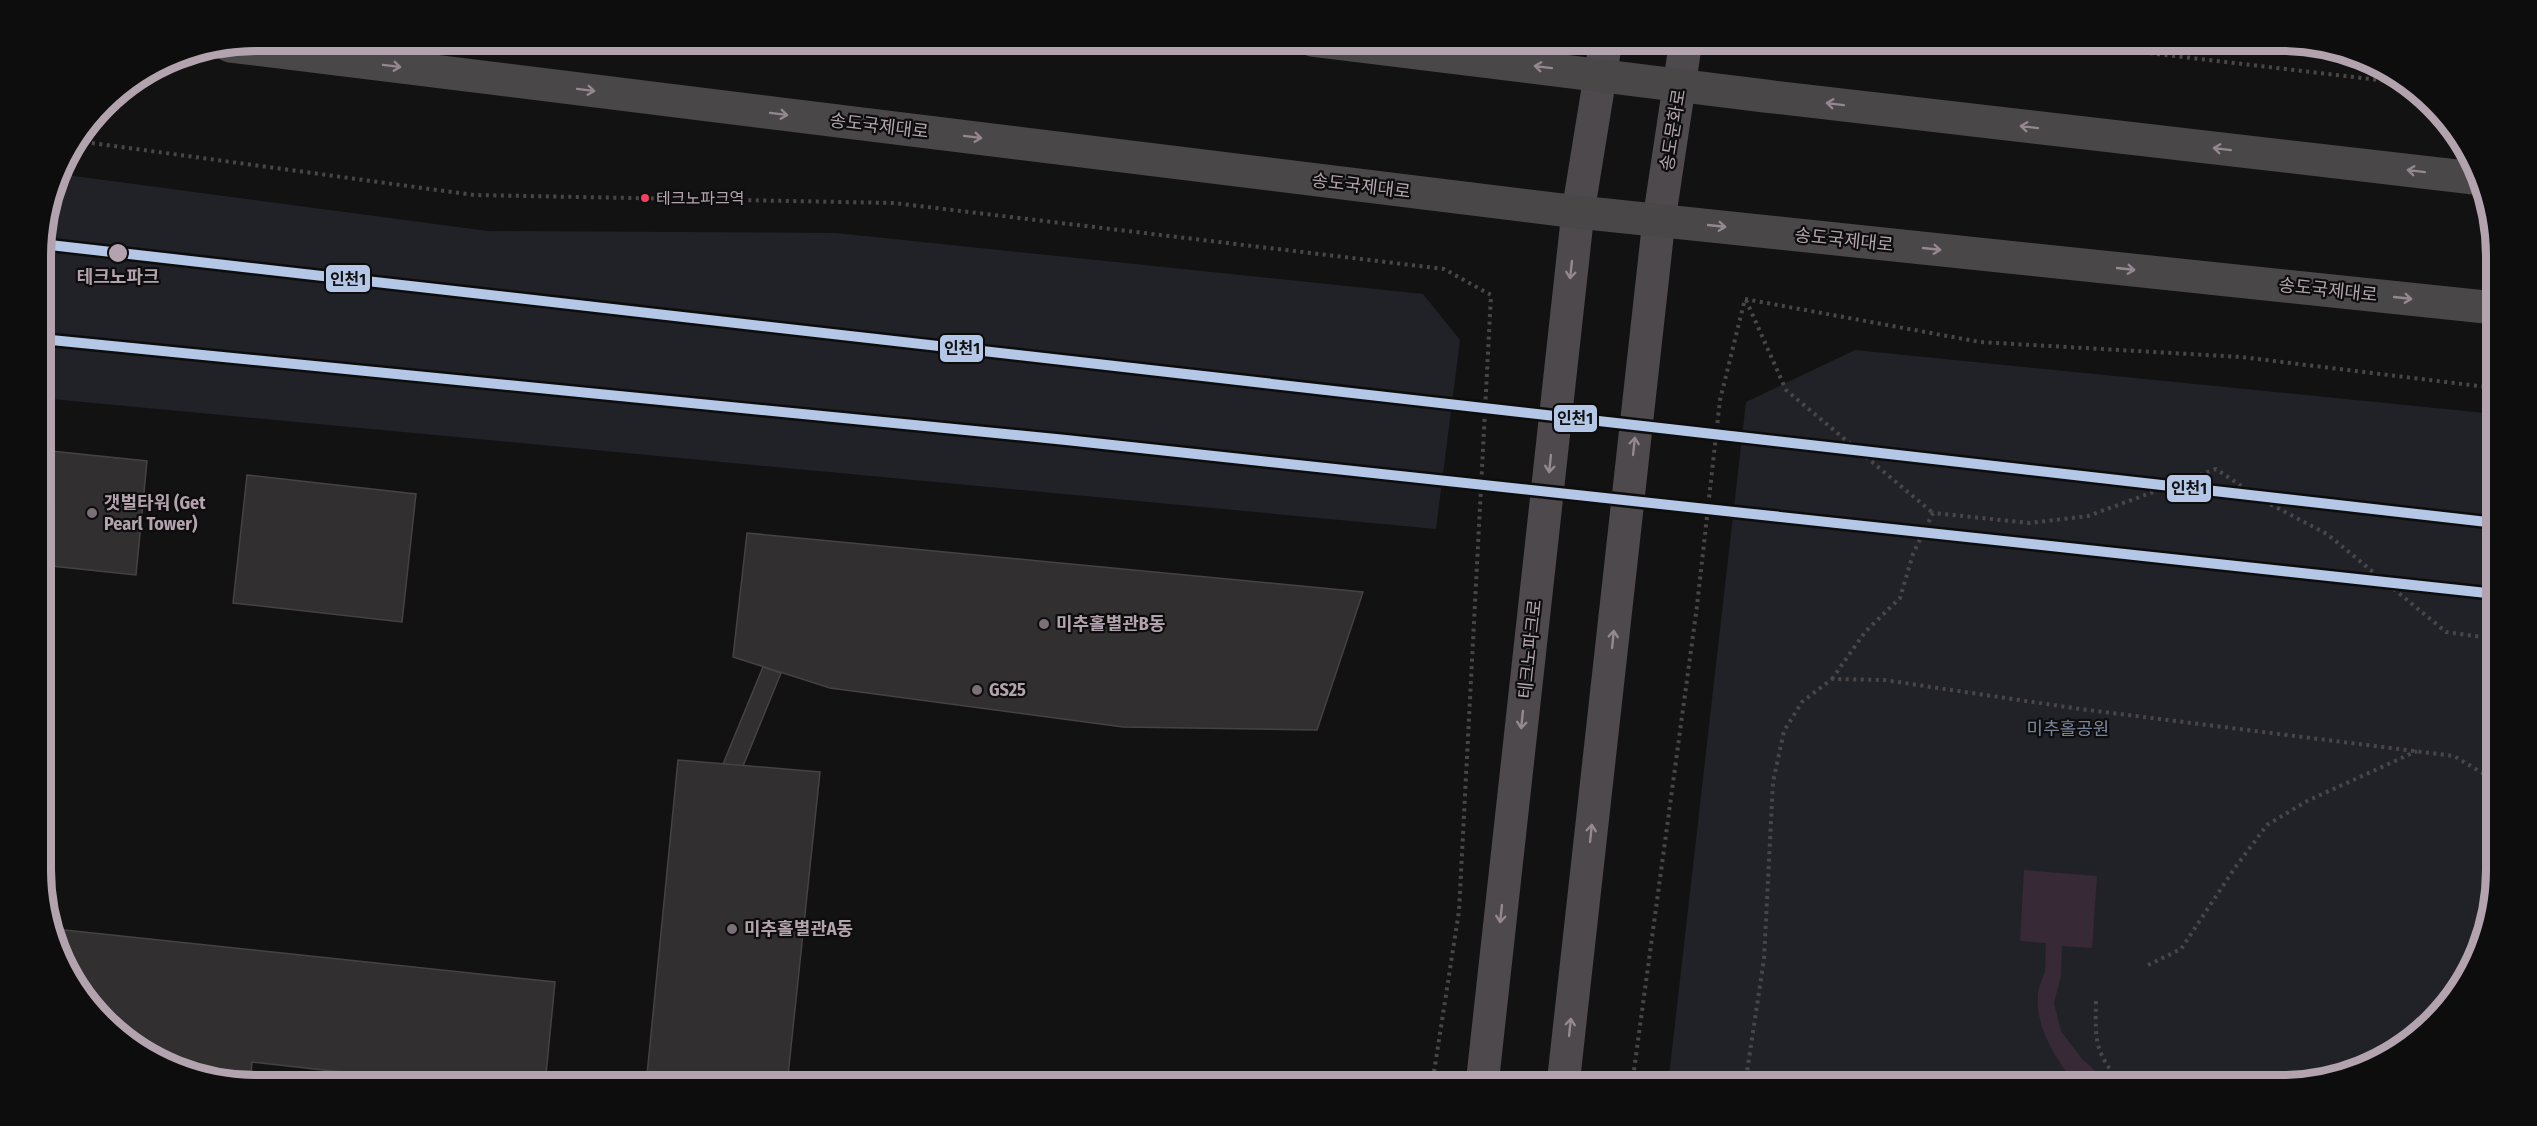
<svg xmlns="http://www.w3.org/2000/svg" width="2537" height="1126" viewBox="0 0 2537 1126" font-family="'Fira Sans Condensed','Noto Sans KR',sans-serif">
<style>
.green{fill:#202228}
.water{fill:#372936}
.building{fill:#322f30;stroke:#464244;stroke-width:1.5}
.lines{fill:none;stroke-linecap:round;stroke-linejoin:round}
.path{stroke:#4a4648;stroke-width:4;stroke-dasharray:3 4.5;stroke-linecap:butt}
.tertiary{stroke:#4e494c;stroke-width:33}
.secondary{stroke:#4a4749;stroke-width:33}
.metro-1-casing{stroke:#0e0d0d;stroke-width:15}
.metro-1{stroke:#b4c7e7;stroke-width:10}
.oneway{stroke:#948790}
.oneway2{stroke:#958891}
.bus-dot{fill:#f24062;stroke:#0e0d0d;stroke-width:2}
.stop-dot{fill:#b3a3ae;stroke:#0e0d0d;stroke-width:2}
.poi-dot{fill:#7b7077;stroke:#0e0d0d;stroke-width:2}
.labels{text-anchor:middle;stroke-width:4.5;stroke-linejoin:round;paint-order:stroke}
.bus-label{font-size:16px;fill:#b3a3ae;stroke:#0e0d0d;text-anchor:start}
.street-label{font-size:18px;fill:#b3a3ae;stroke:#0e0d0d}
.stop-label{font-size:18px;font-weight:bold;fill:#b3a3ae;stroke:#0e0d0d}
.poi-label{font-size:18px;font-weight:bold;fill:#b3a3ae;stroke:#0e0d0d;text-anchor:start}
.park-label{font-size:18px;fill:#7b869e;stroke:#0e0d0d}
.rim{fill:none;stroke:#b3a3ae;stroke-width:8}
.line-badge{stroke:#0e0d0d;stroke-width:2}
.pale-badge-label{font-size:16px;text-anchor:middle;font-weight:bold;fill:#111}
</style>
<rect width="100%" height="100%" fill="#131212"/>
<g class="green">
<polygon points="59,174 488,231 836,233 1423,294 1460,340 1436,529 41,398 41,241"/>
<polygon points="1855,350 2495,414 2496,871 2480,952 2412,1041 2351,1074 2295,1085 1668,1085 1746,402"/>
</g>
<path class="water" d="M2024 870 2097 876 2092 948 2062 946 2061 976 2054 1003 2061 1031 2082 1059 2099 1074 2103 1085H2076C2055 1057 2035 1029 2038 993 2039 985 2043 978 2045 971 2046 962 2045 952 2046 943L2020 941Z"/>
<g class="building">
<polygon points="41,450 147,461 136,575 42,565"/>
<polygon points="247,475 416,494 402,622 233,603"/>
<polygon points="747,533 1363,592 1317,730 1123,727 830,688 733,657"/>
<polygon points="763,667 781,673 743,766 723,764"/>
<polygon points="678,760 820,772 787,1085 646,1085"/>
<polygon points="55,929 555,982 545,1085 358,1085 359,1074 252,1062 250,1084 174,1069 85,1002"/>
</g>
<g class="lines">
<g class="path">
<polyline points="2038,40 2396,82"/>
<polyline points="77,141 474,195 894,203 1444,269 1491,295 1459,911 1432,1085"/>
<polyline points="1745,299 1980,342 2241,357 2495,388"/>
<polyline points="1746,300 1786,390 1933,513"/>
<polyline points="1832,679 1865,632 1900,598 1913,554 1933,513 2030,523 2088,516 2216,469 2264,501 2327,534 2446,632 2496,639"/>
<polyline points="2484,774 2496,750"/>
<polyline points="2148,965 2181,949 2234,869 2267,825 2307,801 2417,751"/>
<path d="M2096 1001C2095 1043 2095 1052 2122 1085"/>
<polyline points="1632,1085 1697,606 1720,400 1745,299"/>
<polyline points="1745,1085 1764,959 1773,782 1784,731 1802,702 1832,679 1884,680 2080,709 2454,756 2496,781"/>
</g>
<g class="tertiary">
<polyline points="1482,1085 1578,212 1606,40"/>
<polyline points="1563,1085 1659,220 1686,40"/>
</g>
<g class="secondary">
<polyline points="1312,40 1765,96 2474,178"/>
<polyline points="230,46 1578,212 2495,308"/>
</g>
<defs>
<g id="metro-1">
<polyline points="41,244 2496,523"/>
<polyline points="41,339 1066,440 2496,594"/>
</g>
</defs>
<use href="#metro-1" class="metro-1-casing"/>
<use href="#metro-1" class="metro-1"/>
</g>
<defs><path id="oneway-shaft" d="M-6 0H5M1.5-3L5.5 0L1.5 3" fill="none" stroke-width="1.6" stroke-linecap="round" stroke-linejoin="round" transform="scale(1.5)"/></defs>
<g class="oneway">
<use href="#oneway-shaft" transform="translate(392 66) rotate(7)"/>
<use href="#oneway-shaft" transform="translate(1543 67) rotate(-173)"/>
<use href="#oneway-shaft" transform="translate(586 90) rotate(7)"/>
<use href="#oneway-shaft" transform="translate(1835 104) rotate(-173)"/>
<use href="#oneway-shaft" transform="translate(779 114) rotate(7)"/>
<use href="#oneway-shaft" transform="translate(2029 127) rotate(-173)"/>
<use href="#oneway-shaft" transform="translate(973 137) rotate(7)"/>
<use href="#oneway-shaft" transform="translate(2222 149) rotate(-173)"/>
<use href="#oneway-shaft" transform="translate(2416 171) rotate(-173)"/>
<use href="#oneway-shaft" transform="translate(1717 226) rotate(6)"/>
<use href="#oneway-shaft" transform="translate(1932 249) rotate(6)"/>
<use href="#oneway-shaft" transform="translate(2126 269) rotate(6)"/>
<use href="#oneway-shaft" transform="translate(2403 298) rotate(6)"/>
</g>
<g class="oneway2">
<use href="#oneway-shaft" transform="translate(1571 270) rotate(96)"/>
<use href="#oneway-shaft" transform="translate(1634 446) rotate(-84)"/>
<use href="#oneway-shaft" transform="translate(1550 464) rotate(96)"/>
<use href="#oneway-shaft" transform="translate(1613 639) rotate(-84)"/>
<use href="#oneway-shaft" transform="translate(1522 720) rotate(96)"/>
<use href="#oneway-shaft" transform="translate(1591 833) rotate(-84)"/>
<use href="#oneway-shaft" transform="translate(1501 914) rotate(96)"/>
<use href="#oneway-shaft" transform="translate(1570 1027) rotate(-84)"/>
</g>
<circle class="bus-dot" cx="645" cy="198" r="5"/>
<circle class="stop-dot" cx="118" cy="253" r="10"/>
<g class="poi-dot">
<circle cx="92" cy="513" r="6"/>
<circle cx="1044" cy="624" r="6"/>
<circle cx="977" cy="690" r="6"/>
<circle cx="732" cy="929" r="6"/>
</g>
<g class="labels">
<g class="bus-label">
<text x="656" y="204">테크노파크역</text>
</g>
<g class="street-label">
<text transform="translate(879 126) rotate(7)" y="6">송도국제대로</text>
<text transform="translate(1673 130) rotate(-81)" y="6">송도문화로</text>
<text transform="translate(1361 186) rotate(7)" y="6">송도국제대로</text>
<text transform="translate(1844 240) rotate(6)" y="6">송도국제대로</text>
<text transform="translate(2328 290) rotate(6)" y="6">송도국제대로</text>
<text transform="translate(1530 649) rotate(-84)" y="6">테크노파크로</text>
</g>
<g class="stop-label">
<text x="118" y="283">테크노파크</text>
</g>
<g class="poi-label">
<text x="104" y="509">갯벌타워 (Get<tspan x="104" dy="21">Pearl Tower)</tspan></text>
<text x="1056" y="630">미추홀별관B동</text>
<text x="989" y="696">GS25</text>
<text x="744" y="935">미추홀별관A동</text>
</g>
<g class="park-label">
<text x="2068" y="735">미추홀공원</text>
</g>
</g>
<path d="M0 0H2537V1126H0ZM256 51H2281A205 205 0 0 1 2486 256V870A205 205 0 0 1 2281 1075H256A205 205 0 0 1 51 870V256A205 205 0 0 1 256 51Z" fill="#0e0d0d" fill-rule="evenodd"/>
<path class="rim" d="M256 51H2281A205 205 0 0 1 2486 256V870A205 205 0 0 1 2281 1075H256A205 205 0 0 1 51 870V256A205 205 0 0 1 256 51Z"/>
<g class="line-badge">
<rect x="325" y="264" width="46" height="29" rx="6" fill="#b4c7e7"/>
<rect x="939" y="334" width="45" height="29" rx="6" fill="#b4c7e7"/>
<rect x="1553" y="404" width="45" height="29" rx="6" fill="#b4c7e7"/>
<rect x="2166" y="474" width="46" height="29" rx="6" fill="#b4c7e7"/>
</g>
<g class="pale-badge-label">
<text x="348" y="285">인천1</text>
<text x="962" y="354">인천1</text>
<text x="1575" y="424">인천1</text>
<text x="2189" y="494">인천1</text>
</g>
</svg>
